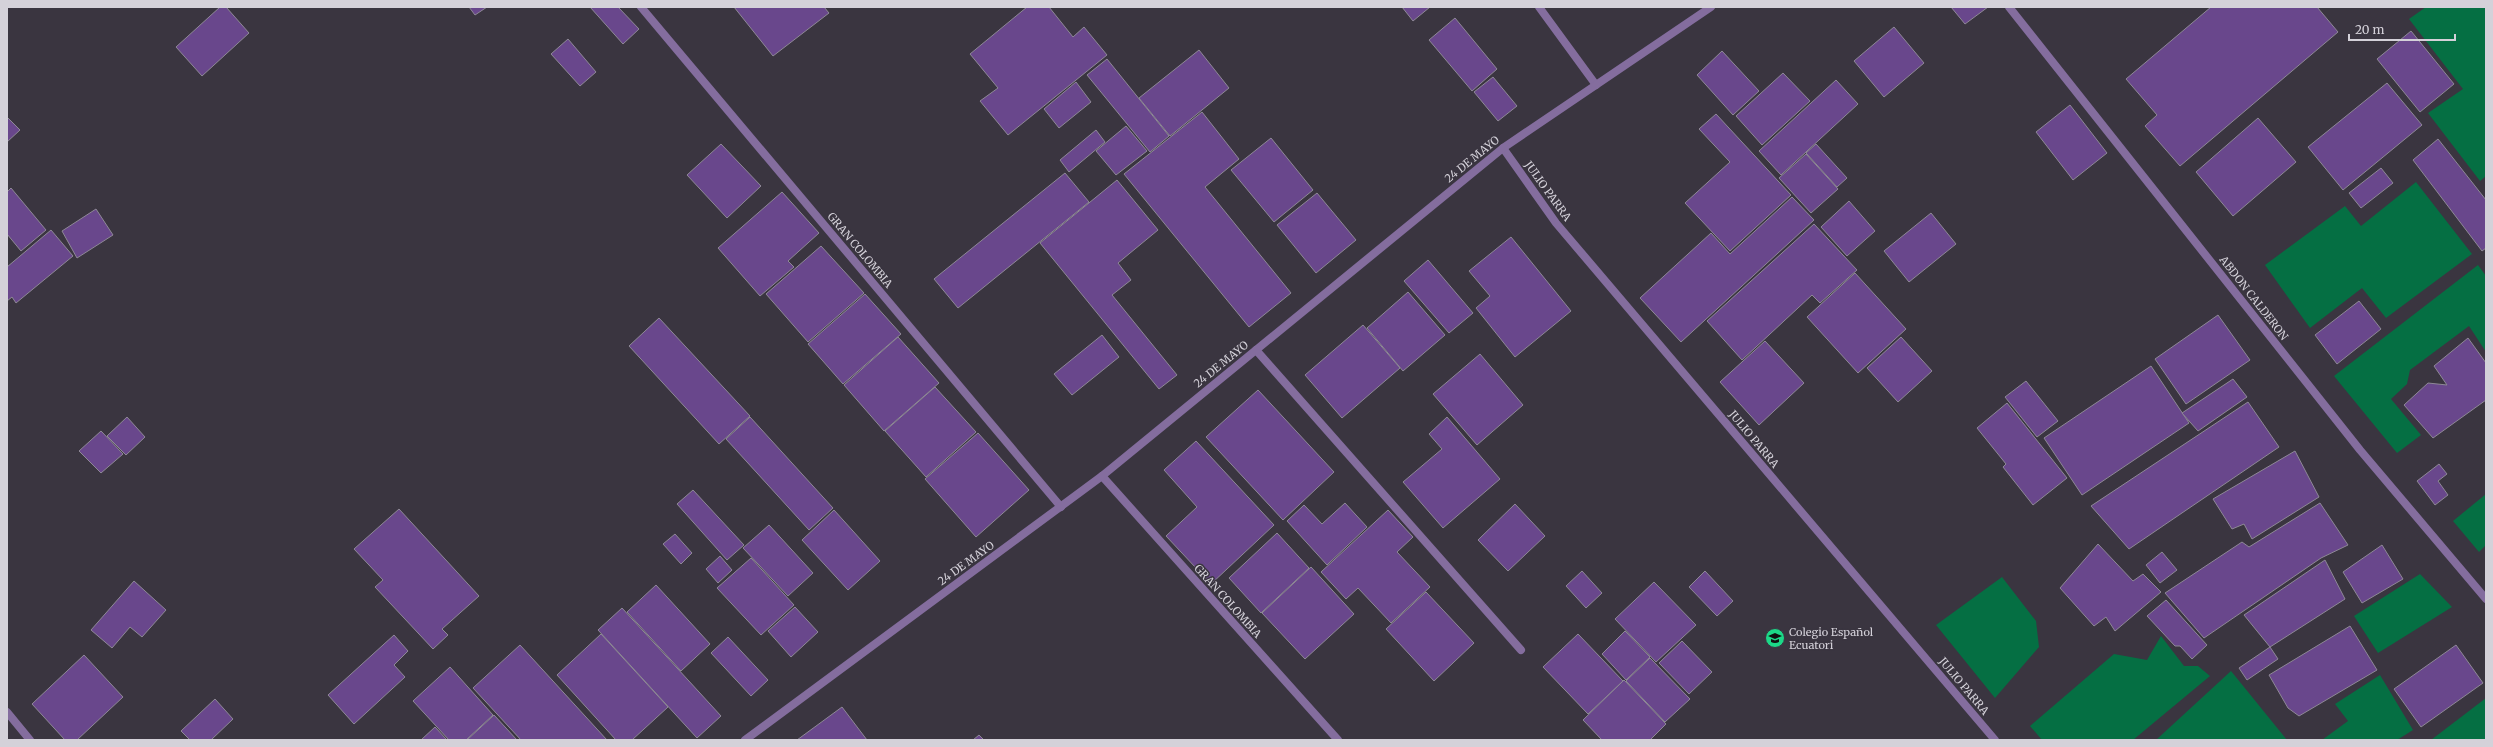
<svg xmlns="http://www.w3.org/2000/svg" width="2493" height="747" viewBox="0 0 2493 747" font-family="Merriweather,serif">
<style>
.green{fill:#056f43}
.building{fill:#69478c;stroke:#8e8896}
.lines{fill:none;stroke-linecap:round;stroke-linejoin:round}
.minor{stroke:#846d9e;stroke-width:8}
.labels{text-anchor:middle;stroke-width:3;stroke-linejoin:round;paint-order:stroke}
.street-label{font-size:11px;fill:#d4d1d9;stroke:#3a3540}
.poi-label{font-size:11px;fill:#d4d1d9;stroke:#3a3540;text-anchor:start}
</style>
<rect width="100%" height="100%" fill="#3a3540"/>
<g class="green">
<polygon points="2426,7 2486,7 2486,176 2480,181 2428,113 2463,89 2409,19"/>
<polygon points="2416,182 2472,254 2386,318 2362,288 2310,328 2265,265 2345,206 2361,226"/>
<polygon points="2478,265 2486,276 2486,352 2469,326 2410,370 2407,384 2391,399 2421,435 2397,453 2334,376"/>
<polygon points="2486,494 2486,545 2479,552 2453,521"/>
<polygon points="2420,574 2452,607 2378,653 2354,616"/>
<polygon points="2002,577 2036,621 2039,647 1995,698 1936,625"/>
<polygon points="2161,636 2184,666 2198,666 2210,676 2133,740 2042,740 2030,726 2114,654 2147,660"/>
<polygon points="2231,671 2287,740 2156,740"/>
<polygon points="2380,675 2413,730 2397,740 2322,740 2348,721 2335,704"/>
<polygon points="2486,698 2486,740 2431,740"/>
</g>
<g class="building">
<polygon points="220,7 226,7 249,33 202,76 176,47"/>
<polygon points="469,7 487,7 475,15"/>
<polygon points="590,7 618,7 639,29 623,44"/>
<polygon points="734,7 824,7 829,13 773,56"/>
<polygon points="1027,7 1049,7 1073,37 1084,27 1107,55 1008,135 980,101 998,88 970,54"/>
<polygon points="1402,7 1430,7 1413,21"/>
<polygon points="1951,7 1988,7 1965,24"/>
<polygon points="2211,7 2317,7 2338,32 2180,166 2145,126 2157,115 2126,79"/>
<polygon points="1455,18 1497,69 1472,91 1429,40"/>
<polygon points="1894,27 1924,63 1884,97 1854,61"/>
<polygon points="2411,31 2454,84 2420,112 2377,59"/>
<polygon points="568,39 596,72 580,86 551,54"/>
<polygon points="1199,50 1229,88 1170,136 1139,98"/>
<polygon points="1722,51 1759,91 1733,115 1697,75"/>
<polygon points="1107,59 1169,136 1150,152 1087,75"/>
<polygon points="1783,73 1810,101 1762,145 1736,116"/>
<polygon points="1493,77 1517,106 1498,121 1474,92"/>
<polygon points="1836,80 1858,104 1781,175 1759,151"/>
<polygon points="1076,82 1091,102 1059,128 1044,109"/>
<polygon points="2387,83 2422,125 2343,190 2308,147"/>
<polygon points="2070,105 2107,153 2073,180 2036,132"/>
<polygon points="1202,112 1239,159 1205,187 1291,293 1249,327 1124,174"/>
<polygon points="1716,114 1791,195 1730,251 1685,203 1730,162 1699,129"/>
<polygon points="7,117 20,130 7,142"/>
<polygon points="2258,118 2296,162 2233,216 2196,172"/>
<polygon points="1126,126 1147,151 1116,175 1096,151"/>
<polygon points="1096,130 1105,142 1069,172 1060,160"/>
<polygon points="1271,138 1313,190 1274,222 1231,170"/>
<polygon points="2438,139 2486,200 2486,248 2482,251 2413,160"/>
<polygon points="721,144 761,186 727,218 687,175"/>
<polygon points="1816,144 1847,178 1837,187 1806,153"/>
<polygon points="1806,154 1838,189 1811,213 1779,178"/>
<polygon points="2381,168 2393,183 2361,208 2349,193"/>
<polygon points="1065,173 1089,202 958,308 934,279"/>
<polygon points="1117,180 1158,230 1118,263 1131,280 1112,295 1177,375 1159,389 1040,243"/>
<polygon points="11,188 46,230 21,251 7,234 7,192"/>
<polygon points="782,192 819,233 788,261 794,267 760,296 718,248"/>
<polygon points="1317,193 1356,240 1316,273 1277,225"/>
<polygon points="1792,197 1814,220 1681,342 1640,298 1711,233 1730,254"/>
<polygon points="1849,201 1875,231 1847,256 1821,227"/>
<polygon points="96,209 113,235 77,258 62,231"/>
<polygon points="1931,213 1956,244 1909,282 1884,251"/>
<polygon points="1814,224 1857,270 1820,303 1812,295 1742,360 1707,321"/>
<polygon points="51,230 73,256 16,303 12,297 7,301 7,267"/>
<polygon points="1511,237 1571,311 1515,357 1476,308 1490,296 1469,271"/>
<polygon points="821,246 864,293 808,342 766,294"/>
<polygon points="1428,260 1473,313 1449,333 1404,281"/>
<polygon points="1855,273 1906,329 1858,373 1807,317"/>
<polygon points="1408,292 1445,335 1403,371 1367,328"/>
<polygon points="865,294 901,334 843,384 808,344"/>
<polygon points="2359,301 2381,329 2337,364 2315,335"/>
<polygon points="2218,315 2250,360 2186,404 2155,359"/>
<polygon points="659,318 750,416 719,444 629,346"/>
<polygon points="1363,325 1400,368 1342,418 1305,375"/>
<polygon points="1102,335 1119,357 1072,395 1054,374"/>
<polygon points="898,337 939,383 884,431 844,385"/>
<polygon points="1901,337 1932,371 1898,402 1867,368"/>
<polygon points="2468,338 2486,363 2486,400 2433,438 2404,405 2428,383 2447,385 2434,366"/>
<polygon points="1765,341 1804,383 1759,425 1720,382"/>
<polygon points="1480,354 1523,405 1477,445 1433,394"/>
<polygon points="2151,366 2189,423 2082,495 2044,438"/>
<polygon points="2233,379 2247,397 2198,431 2182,413"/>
<polygon points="2026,381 2058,421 2037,437 2005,397"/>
<polygon points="935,387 976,432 926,477 885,431"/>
<polygon points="1258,390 1334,472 1283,520 1206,437"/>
<polygon points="2248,402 2279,447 2129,549 2091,506"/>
<polygon points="2007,403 2067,478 2033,505 2003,467 2006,464 1977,428"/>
<polygon points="127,417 145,437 126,455 107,436"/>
<polygon points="750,417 833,508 809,530 726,439"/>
<polygon points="1447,417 1500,479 1443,528 1403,482 1442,449 1429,434"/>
<polygon points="101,431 123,454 101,473 79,451"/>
<polygon points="978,433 1029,490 976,537 925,479"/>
<polygon points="1196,441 1274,525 1211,584 1166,536 1197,507 1164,470"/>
<polygon points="2295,451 2319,497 2252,539 2244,524 2232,529 2213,499"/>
<polygon points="2439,464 2447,474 2438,481 2448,495 2435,505 2417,481"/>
<polygon points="693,490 744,545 727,560 677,504"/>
<polygon points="1345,503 1367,527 1327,565 1287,521 1304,505 1322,524"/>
<polygon points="2320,503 2348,545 2321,558 2204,638 2165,593 2242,542 2249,547"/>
<polygon points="1515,504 1545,536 1508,571 1478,540"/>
<polygon points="399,509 479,596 442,629 448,635 433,649 375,587 383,580 354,549"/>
<polygon points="834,510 880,561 848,590 802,540"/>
<polygon points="1388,510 1413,537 1397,552 1430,587 1391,623 1358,588 1346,599 1321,572"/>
<polygon points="769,525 813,573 788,596 743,548"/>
<polygon points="1277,533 1309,568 1261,613 1229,578"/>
<polygon points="675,534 692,553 681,564 663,544"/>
<polygon points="2098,544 2133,581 2143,574 2161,592 2115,631 2106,617 2094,626 2060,588"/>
<polygon points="2382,545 2403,579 2362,603 2343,572"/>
<polygon points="2162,552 2177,570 2160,583 2146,565"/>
<polygon points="720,556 732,570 718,583 706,569"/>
<polygon points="751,558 794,605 761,635 717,588"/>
<polygon points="2325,560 2345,599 2270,647 2244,615"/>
<polygon points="1311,567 1354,614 1305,659 1262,613"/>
<polygon points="1582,571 1602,593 1586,608 1566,586"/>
<polygon points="1705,571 1733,601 1717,616 1689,587"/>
<polygon points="134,581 166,610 142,637 130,627 112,648 91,630"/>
<polygon points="1654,582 1696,625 1656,662 1615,619"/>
<polygon points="656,585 710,644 681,671 627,612"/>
<polygon points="1426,592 1474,643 1434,681 1386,629"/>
<polygon points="2166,600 2207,645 2192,659 2180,646 2175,646 2147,616"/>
<polygon points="795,607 818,632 791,657 768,631"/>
<polygon points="622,608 721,716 697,738 598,630"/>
<polygon points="2350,626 2377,670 2299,716 2288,708 2269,675"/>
<polygon points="1625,631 1650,657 1626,680 1602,654"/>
<polygon points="601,634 668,707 632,740 616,740 557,675"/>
<polygon points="1578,634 1623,681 1588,714 1543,667"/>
<polygon points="394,635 408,651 394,665 405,677 354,724 328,695"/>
<polygon points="728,637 768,680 751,696 711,653"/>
<polygon points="1682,641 1712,672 1689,694 1659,663"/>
<polygon points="520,645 607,740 521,740 473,688"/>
<polygon points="2456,645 2483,683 2421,727 2394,689"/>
<polygon points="2270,647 2278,659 2247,680 2239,668"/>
<polygon points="84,655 123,697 77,740 65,740 32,704"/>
<polygon points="1650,658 1690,699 1665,722 1626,681"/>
<polygon points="450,667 493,715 466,740 449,740 413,701"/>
<polygon points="1624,680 1666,724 1650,740 1602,740 1583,720"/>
<polygon points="215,699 233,719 211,740 190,740 181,731"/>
<polygon points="842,707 867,740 797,740"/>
<polygon points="494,715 517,740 467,740"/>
<polygon points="435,727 447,740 421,740"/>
<polygon points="979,735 984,740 973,740"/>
</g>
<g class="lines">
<g class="minor">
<polyline points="641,7 1061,507"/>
<polyline points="1539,7 1596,85"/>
<polyline points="2009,7 2360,450 2486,599"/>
<polyline points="1503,148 1556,223 1995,740"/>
<polyline points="1256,350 1521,650"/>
<polyline points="1102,476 1338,740"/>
<polyline points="7,712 30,740"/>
<polyline points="745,740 1102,476 1503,148 1711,7"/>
</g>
</g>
<defs>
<symbol id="school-disc" viewBox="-11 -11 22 22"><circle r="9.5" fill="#1cd988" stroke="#3a3540"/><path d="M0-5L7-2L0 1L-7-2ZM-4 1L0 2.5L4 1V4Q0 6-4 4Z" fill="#111"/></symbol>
</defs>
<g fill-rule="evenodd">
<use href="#school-disc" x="1764" y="627" width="22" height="22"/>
</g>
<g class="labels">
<g class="street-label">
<text transform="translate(1472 159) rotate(-39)" y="4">24 DE MAYO</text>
<text transform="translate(1548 191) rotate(54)" y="4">JULIO PARRA</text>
<text transform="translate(860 250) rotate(50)" y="4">GRAN COLOMBIA</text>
<text transform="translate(2254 298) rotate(52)" y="4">ABDON CALDERON</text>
<text transform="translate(1221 364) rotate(-39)" y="4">24 DE MAYO</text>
<text transform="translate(1754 439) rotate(50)" y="4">JULIO PARRA</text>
<text transform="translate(966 563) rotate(-36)" y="4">24 DE MAYO</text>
<text transform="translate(1228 601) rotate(48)" y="4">GRAN COLOMBIA</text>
<text transform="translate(1964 686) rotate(50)" y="4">JULIO PARRA</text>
</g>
<g class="poi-label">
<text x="1789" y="636">Colegio Español<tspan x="1789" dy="13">Ecuatori</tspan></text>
</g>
</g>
<rect width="2493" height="747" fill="none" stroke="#d4d1d9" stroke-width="16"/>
<path d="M2349 34v6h106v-6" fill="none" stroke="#d4d1d9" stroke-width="2"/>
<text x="2355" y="34" font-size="12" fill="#d4d1d9" stroke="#3a3540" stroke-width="3" paint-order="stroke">20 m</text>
</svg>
